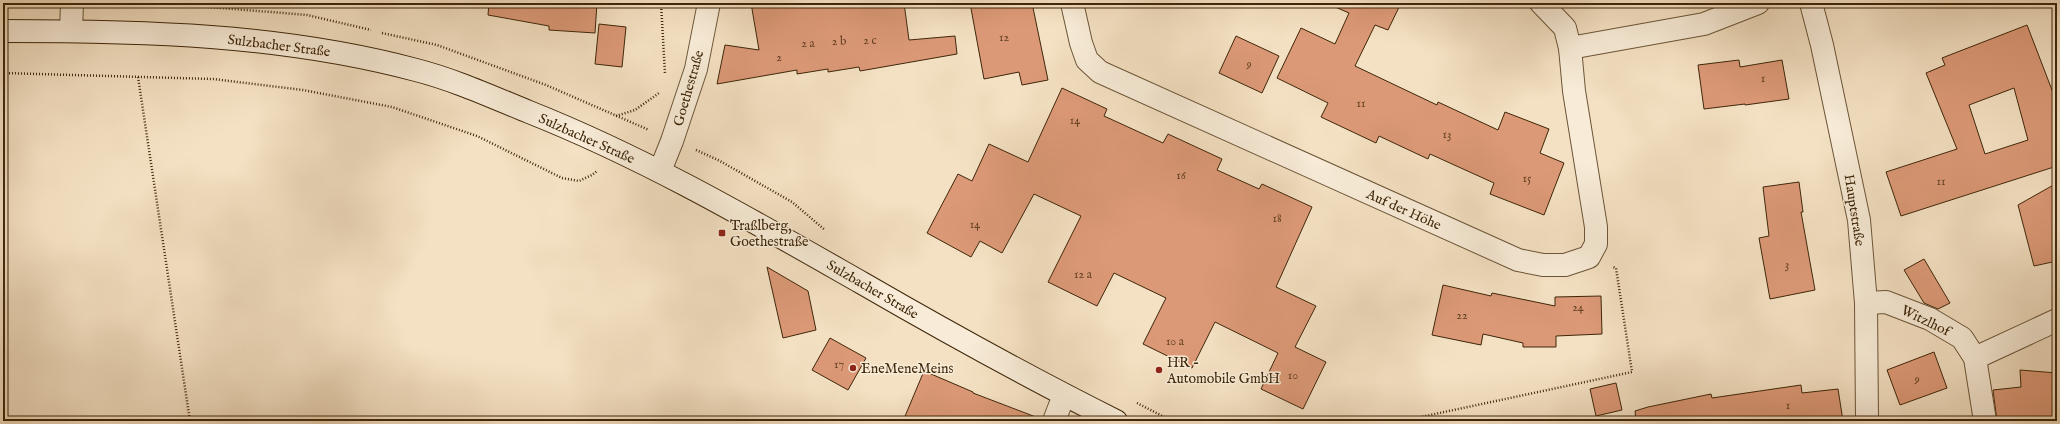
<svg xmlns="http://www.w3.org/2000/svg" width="2060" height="424" viewBox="0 0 2060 424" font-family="'IM FELL English',serif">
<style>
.building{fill:#dc9977;stroke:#3e2609;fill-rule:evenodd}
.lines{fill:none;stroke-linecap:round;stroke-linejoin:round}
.minor-casing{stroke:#6c5538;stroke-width:24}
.tertiary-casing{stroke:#6c5538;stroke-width:24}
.secondary-casing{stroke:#3e2609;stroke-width:24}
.path{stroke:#3e2609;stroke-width:2.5;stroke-dasharray:1 2;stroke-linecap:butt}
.minor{stroke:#f8ecd8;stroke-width:22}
.tertiary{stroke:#f8ecd8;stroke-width:22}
.secondary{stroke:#f8ecd8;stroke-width:22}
.poi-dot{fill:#8f2418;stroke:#f8ecd8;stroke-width:1.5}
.labels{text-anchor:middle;stroke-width:3;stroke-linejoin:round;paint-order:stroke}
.number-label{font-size:12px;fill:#664324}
.street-label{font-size:14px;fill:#3e2609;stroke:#f8ecd8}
.poi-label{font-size:14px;fill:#3e2609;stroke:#f8ecd8;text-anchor:start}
</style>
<rect width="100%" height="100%" fill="#f4e1c3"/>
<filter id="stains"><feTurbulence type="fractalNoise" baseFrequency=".005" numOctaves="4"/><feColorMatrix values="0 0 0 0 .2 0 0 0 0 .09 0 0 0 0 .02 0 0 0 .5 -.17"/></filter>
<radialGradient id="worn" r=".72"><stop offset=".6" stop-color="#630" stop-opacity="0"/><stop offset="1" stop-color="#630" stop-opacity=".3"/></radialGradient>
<g class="building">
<polygon points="489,3 597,3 595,33 549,30 549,26 488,15"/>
<polygon points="751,3 904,3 909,40 955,36 957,54 860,71 859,67 828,72 828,69 797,74 797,70 717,84 725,45 759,50"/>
<polygon points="970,3 1032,3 1048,80 1022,85 1019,72 984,79"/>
<polygon points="1326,3 1401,3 1388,30 1375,25 1355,66 1437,105 1438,102 1498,130 1505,112 1549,129 1540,153 1564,163 1544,215 1490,194 1494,183 1430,154 1428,159 1379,136 1376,143 1321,117 1328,103 1277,78 1301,28 1335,44 1349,13"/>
<polygon points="599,24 626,27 622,67 595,64"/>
<path d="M2027 25 2057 103V166L1901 216 1886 172 1957 149 1926 73 1945 65 1942 58ZM2014 88 2028 140 1985 154 1969 105Z"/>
<polygon points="1236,36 1279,56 1262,93 1219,73"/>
<polygon points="1739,60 1740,67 1782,60 1789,99 1745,105 1745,104 1704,109 1698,65"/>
<polygon points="1062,88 1107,109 1104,116 1163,143 1168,134 1222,159 1217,170 1259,189 1262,184 1312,207 1276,287 1316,306 1295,347 1326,362 1303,409 1261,389 1278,353 1215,322 1192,368 1143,344 1166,298 1114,273 1097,306 1048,282 1081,216 1034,194 1002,253 980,241 971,257 927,233 958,174 972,181 989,144 1028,162"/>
<polygon points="1799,182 1803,212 1801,212 1815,290 1770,299 1759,238 1769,236 1763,187"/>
<polygon points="2057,183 2057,261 2034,266 2018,205"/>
<polygon points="1924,259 1950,303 1938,309 1924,303 1904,270"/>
<polygon points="767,267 808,291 816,330 783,338"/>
<polygon points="1443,285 1491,296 1492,293 1555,306 1555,297 1601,296 1602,334 1556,336 1556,347 1523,347 1523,343 1483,334 1481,345 1432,335"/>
<polygon points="830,338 866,358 848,390 812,370"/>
<polygon points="1934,352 1947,388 1900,405 1887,370"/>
<polygon points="2020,370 2057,373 2057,421 1997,421 1993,390 2021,387"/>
<polygon points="924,371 973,392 973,393 1041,419 1041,421 903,421"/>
<polygon points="1616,383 1622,410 1596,416 1590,389"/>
<polygon points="1801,385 1802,393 1838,389 1843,421 1636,421 1635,411 1648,407 1711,394 1712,398"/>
</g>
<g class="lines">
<defs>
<g id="minor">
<polyline points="1072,3 1081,43 1087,60 1100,72 1518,260 1543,265 1565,265 1589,257 1596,244 1596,227 1574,91 1570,48 1565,28 1541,3"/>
<polyline points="71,31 72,3"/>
<polyline points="1570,48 1704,24 1758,3"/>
<polyline points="660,171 672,141 696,69 709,3"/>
<polyline points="1866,303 1886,302 1930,319 1962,338 1975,358 1985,421"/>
<polyline points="1975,358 2057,320"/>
<polyline points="1054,421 1064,395"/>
</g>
<polyline id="tertiary" points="1811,3 1822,45 1859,220 1866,303 1867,421"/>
<path id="secondary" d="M3 31C143 31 280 34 416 70 455 80 492 97 529 112 645 158 753 221 862 283 945 331 1030 378 1116 421"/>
</defs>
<use href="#minor" class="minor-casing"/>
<use href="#tertiary" class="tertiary-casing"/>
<use href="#secondary" class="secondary-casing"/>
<g class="path">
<polyline points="160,3 307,15 371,30"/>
<polyline points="661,3 665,74"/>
<polyline points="382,33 437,45 546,85 649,130"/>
<polyline points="3,73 213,79 303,90 392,107 477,136 562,178 579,181 592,175 597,171"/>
<polyline points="138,77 190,421"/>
<polyline points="616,116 635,110 659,93"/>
<polyline points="696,150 720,161 792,202 825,230"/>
<polyline points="1137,403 1172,421"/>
<polyline points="1402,421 1632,372 1616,268 1613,267"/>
</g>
<use href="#minor" class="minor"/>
<use href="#tertiary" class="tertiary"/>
<use href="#secondary" class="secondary"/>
</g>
<g class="poi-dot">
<rect x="718" y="229" width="8" height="8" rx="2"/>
<circle cx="853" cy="368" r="4"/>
<circle cx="1159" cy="370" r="4"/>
</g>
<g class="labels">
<g class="number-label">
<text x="1004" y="41">12</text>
<text x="870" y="44">2 c</text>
<text x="839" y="45">2 b</text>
<text x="808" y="47">2 a</text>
<text x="779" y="61">2</text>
<text x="1249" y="68">9</text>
<text x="1763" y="82">1</text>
<text x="1361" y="107">11</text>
<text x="1075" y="124">14</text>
<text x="1447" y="138">13</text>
<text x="1181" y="179">16</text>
<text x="1527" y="182">15</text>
<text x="1941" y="185">11</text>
<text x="1277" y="222">18</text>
<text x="975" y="228">14</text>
<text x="1787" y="268">3</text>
<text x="1083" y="278">12 a</text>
<text x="1578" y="311">24</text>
<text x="1462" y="319">22</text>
<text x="1175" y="345">10 a</text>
<text x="839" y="368">17</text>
<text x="1293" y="379">10</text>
<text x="1917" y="383">9</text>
<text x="1788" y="409">1</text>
</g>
<g class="street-label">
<text transform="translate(279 45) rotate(7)" y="5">Sulzbacher Straße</text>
<text transform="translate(688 88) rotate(-74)" y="5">Goethestraße</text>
<text transform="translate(587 138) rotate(24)" y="5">Sulzbacher Straße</text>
<text transform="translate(1404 209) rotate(24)" y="5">Auf der Höhe</text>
<text transform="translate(1855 210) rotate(81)" y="5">Hauptstraße</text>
<text transform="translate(873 289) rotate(30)" y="5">Sulzbacher Straße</text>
<text transform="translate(1926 320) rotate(26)" y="5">Witzlhof</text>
</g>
<g class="poi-label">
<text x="730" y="230">Traßlberg,<tspan x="730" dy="16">Goethestraße</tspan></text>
<text x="1167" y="367">HR -<tspan x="1167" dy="16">Automobile GmbH</tspan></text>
<text x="861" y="373">EneMeneMeins</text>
</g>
</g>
<rect width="2060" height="424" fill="none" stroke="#f4e1c3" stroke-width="16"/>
<rect x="4" y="4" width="2052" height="416" fill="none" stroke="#3e2609" stroke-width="2"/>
<rect x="8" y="8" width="2044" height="408" fill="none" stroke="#3e2609"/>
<rect width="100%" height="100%" filter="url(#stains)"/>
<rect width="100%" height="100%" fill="url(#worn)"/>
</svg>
